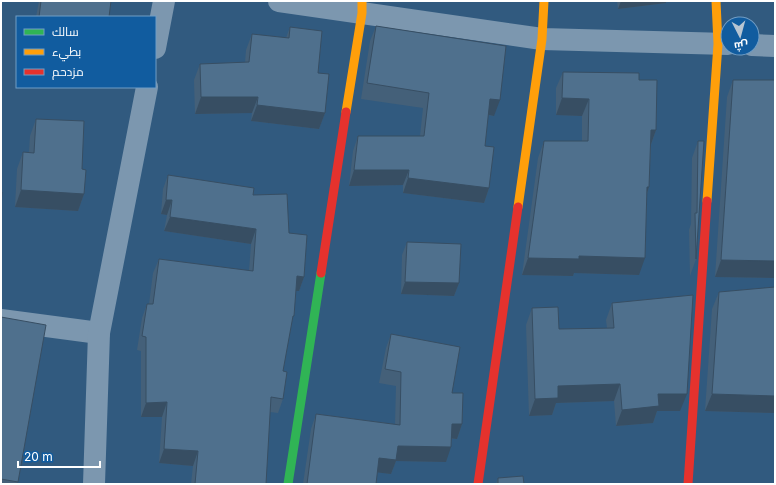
<svg xmlns="http://www.w3.org/2000/svg" width="776" height="485" viewBox="0 0 776 485" font-family="Inter,Cairo,sans-serif">
<style>
.lines{fill:none;stroke-linecap:round;stroke-linejoin:round}
.street{stroke:#7c97af;stroke-width:22}
.fast{stroke:#30b455;stroke-width:9}
.slow{stroke:#ff9f0a;stroke-width:9}
.jam{stroke:#e5322d;stroke-width:9}
.wall{fill:#446079}
.shaded-wall{fill:#374e63}
.building{fill:#4f708d;stroke:#374e63}
</style>
<rect width="100%" height="100%" fill="#315a7f"/>
<g class="lines">
<g class="street">
<polyline points="279,1 542,39 728,44"/>
<polyline points="752,45 775,46"/>
<polyline points="155,48 164,1"/>
<polyline points="1,320 99,333"/>
<polyline points="94,484 99,333 147,87"/>
</g>
<polyline class="fast" points="288,484 321,273"/>
<g class="slow">
<polyline points="346,112 362,13 362,1"/>
<polyline points="707,201 718,44 716,1"/>
<polyline points="518,207 542,39 544,1"/>
</g>
<g class="jam">
<polyline points="321,273 346,112"/>
<polyline points="478,484 518,207"/>
<polyline points="688,484 707,201"/>
</g>
</g>
<g class="wall">
<polygon points="39,1 111,1 109,17 36,17"/>
<polygon points="617,1 666,1 666,3 618,9"/>
<polygon points="376,26 494,116 488,115 485,146 489,188 484,203 403,193 403,185 349,186 353,151 358,136 420,136 423,108 361,99 370,41"/>
<polygon points="290,27 318,73 325,113 319,129 251,121 252,113 195,114 194,80 200,64 245,63 246,50 252,34 286,38"/>
<polygon points="563,72 639,80 656,130 651,145 649,187 647,194 639,275 574,273 573,276 522,275 538,158 544,141 582,141 582,116 556,115 556,88"/>
<polygon points="733,80 775,80 775,278 715,277 727,97"/>
<polygon points="36,119 82,169 84,194 78,211 15,207 17,169 23,152 29,152 30,136"/>
<polygon points="698,141 704,141 696,259 690,276 689,230 691,224 692,158"/>
<polygon points="168,175 253,195 289,233 304,277 299,291 296,291 291,324 283,371 283,399 278,413 270,412 266,484 191,484 193,466 159,463 162,417 141,417 141,351 137,350 142,318 147,304 149,304 153,273 159,259 249,271 251,244 164,231 167,215 161,214 163,189"/>
<polygon points="407,242 459,283 454,296 401,294 402,255"/>
<polygon points="775,287 775,413 705,411 712,309 719,292"/>
<polygon points="612,303 680,411 657,411 653,423 616,426 614,401 556,403 552,415 529,416 526,325 532,308 559,329 607,328 606,320"/>
<polygon points="1,317 18,482 17,484 1,484"/>
<polygon points="391,334 452,393 462,424 457,439 451,439 446,462 396,461 391,474 377,472 376,484 303,484 311,429 316,414 395,424 396,386 379,383 386,348"/>
<polygon points="498,478 524,484 496,484"/>
</g>
<g class="shaded-wall">
<polygon points="621,1 666,1 666,3 618,9"/>
<polygon points="201,97 258,97 252,113 195,114"/>
<polygon points="562,98 589,99 582,116 556,115"/>
<polygon points="490,99 500,100 494,116 485,114"/>
<polygon points="257,105 325,113 319,129 251,121"/>
<polygon points="651,130 656,130 650,147"/>
<polygon points="354,170 409,170 403,185 349,186"/>
<polygon points="408,178 489,188 484,203 403,193"/>
<polygon points="647,187 649,187 643,204"/>
<polygon points="21,190 84,194 78,211 15,207"/>
<polygon points="166,200 172,200 167,215 161,214"/>
<polygon points="170,217 256,229 251,244 164,231"/>
<polygon points="579,256 645,258 639,275 574,273 573,276 522,275 528,258"/>
<polygon points="721,260 775,261 775,278 715,277"/>
<polygon points="297,276 304,277 299,291 292,291"/>
<polygon points="405,282 459,283 454,296 401,294"/>
<polygon points="620,384 614,401 556,403 552,415 529,416 535,399 558,386"/>
<polygon points="658,394 687,394 680,411 657,411 653,423 616,426 622,410"/>
<polygon points="712,394 775,396 775,413 705,411"/>
<polygon points="167,402 162,417 141,417 146,403"/>
<polygon points="452,424 462,424 457,439 447,438"/>
<polygon points="398,446 451,447 446,462 396,461 391,474 374,472 379,458"/>
<polygon points="164,449 198,451 193,466 159,463"/>
</g>
<g class="building">
<polygon points="41,1 111,1 109,17 39,17"/>
<polygon points="376,26 506,46 500,100 490,99 485,146 494,147 489,188 408,178 409,170 354,170 358,136 424,136 429,93 367,83"/>
<polygon points="290,27 322,31 318,73 329,74 325,113 257,105 258,97 201,97 200,64 249,62 252,34 289,38"/>
<polygon points="563,72 639,73 639,80 657,80 656,130 651,130 649,187 647,187 645,258 579,256 579,259 528,258 544,141 588,141 589,99 562,98"/>
<polygon points="733,80 775,80 775,261 721,260"/>
<polygon points="36,119 84,121 82,169 86,170 84,194 21,190 23,152 34,153"/>
<polygon points="698,141 704,141 696,259 695,213 697,213"/>
<polygon points="168,175 254,188 253,195 287,194 289,233 307,235 304,277 297,276 294,316 293,316 283,371 287,372 283,399 271,397 266,484 195,484 198,451 164,449 167,402 146,403 146,337 142,336 147,304 153,304 159,259 253,271 256,229 170,217 172,200 166,200"/>
<polygon points="1,192 2,192 1,204"/>
<polygon points="407,242 461,244 459,283 405,282"/>
<polygon points="775,287 775,396 712,394 719,292"/>
<polygon points="693,295 687,394 658,394 659,406 622,410 620,384 558,386 558,398 535,399 532,308 558,307 559,329 614,328 612,303"/>
<polygon points="1,317 46,325 18,482 1,479"/>
<polygon points="391,334 460,347 452,393 463,393 462,424 452,424 451,447 398,446 396,460 379,458 376,484 307,484 316,414 400,425 401,372 385,369"/>
<polygon points="523,476 524,484 498,484 498,478"/>
</g>
<rect width="776" height="485" fill="none" stroke="#ffffff" stroke-width="4"/>
<rect x="16" y="16" width="140" height="72" fill="#115c9f" stroke="#709dc5"/>
<rect x="24" y="29" width="20" height="6" fill="#30b455" stroke="#709dc5"/>
<text x="52" y="36" font-size="12" fill="#ffffff">سالك</text>
<rect x="24" y="49" width="20" height="6" fill="#ff9f0a" stroke="#709dc5"/>
<text x="52" y="56" font-size="12" fill="#ffffff">بطيء</text>
<rect x="24" y="69" width="20" height="6" fill="#e5322d" stroke="#709dc5"/>
<text x="52" y="76" font-size="12" fill="#ffffff">مزدحم</text>
<g transform="translate(740 36) rotate(174)"><circle r="19" fill="#115c9f" stroke="#709dc5"/>
<path d="M0-3L7 15L0 10L-7 15Z" fill="#b7c5d2"/>
<text y="-6" font-size="11" font-weight="bold" text-anchor="middle" fill="#ffffff">ش</text>
</g>
<path d="M18 461v6h82v-6" fill="none" stroke="#ffffff" stroke-width="2"/>
<text x="24" y="461" font-size="12" fill="#ffffff" stroke="#115c9f" stroke-width="3" paint-order="stroke">20 m</text>
</svg>
